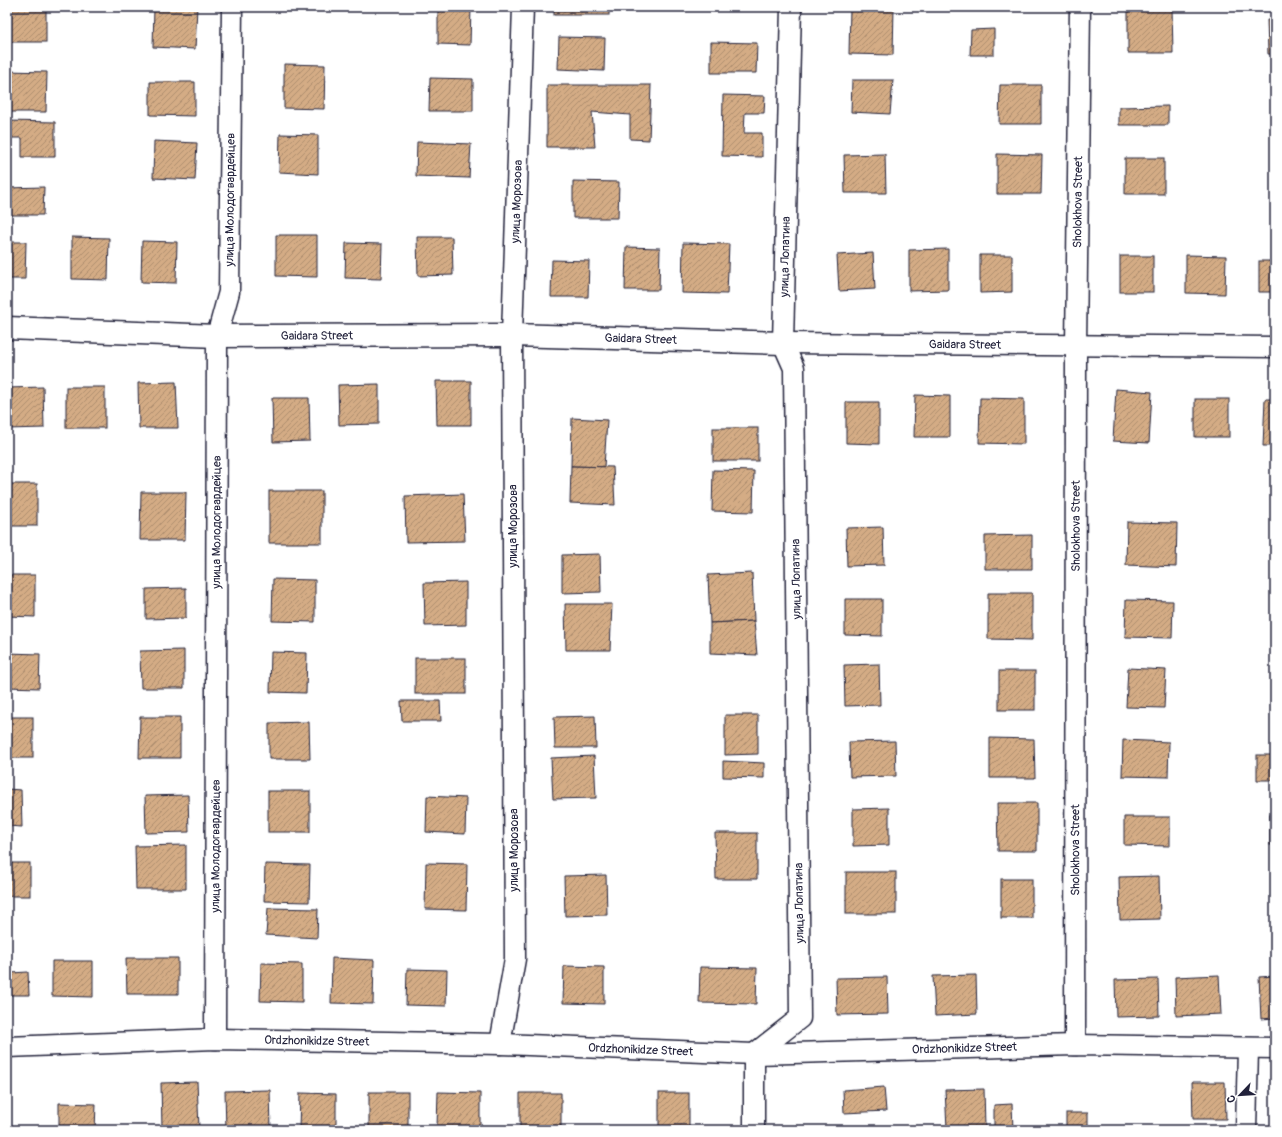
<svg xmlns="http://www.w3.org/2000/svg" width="1282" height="1137" viewBox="0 0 1282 1137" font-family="Pangolin,sans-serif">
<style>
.building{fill:url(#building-hatch);stroke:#22223b}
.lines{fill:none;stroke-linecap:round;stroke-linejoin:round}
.street-casing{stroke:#22223b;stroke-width:23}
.secondary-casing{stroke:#22223b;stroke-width:25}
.street{stroke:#fff;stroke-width:20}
.secondary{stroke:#fff;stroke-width:22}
.labels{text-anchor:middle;stroke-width:4;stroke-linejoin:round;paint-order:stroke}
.street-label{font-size:12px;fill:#22223b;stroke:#fff}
</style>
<defs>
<pattern id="building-hatch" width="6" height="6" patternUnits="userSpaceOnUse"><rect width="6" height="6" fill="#d4ac85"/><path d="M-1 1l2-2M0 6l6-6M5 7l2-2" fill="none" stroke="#ac8c6e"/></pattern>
</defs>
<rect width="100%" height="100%" fill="#fff"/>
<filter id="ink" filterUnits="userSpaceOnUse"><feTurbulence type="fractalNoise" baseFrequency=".025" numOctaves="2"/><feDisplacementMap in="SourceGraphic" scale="8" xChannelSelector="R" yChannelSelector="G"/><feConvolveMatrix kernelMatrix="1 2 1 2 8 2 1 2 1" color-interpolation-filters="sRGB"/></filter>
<g filter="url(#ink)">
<g class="building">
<rect x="7" y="7" width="39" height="35"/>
<polygon points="154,7 197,7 195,49 153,47"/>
<polygon points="438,7 471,7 470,45 438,44"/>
<rect x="554" y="7" width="55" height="8"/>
<polygon points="850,7 894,7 893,55 849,54"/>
<polygon points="1172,8 1173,53 1128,53 1128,9"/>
<polygon points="1267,20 1275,20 1275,54 1268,54"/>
<polygon points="994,29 994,55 970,55 971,30"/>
<polygon points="559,37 605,38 604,71 558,69"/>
<polygon points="711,42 757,43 756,73 711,73"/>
<polygon points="284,64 325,65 324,109 284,108"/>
<polygon points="7,71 47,72 46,112 7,112"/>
<polygon points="430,78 473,79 473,111 429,111"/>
<polygon points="852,80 893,80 890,114 851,112"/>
<polygon points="150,82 195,82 195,116 150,115"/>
<polygon points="547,85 651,85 649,140 630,139 630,115 592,112 595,147 547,147"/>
<polygon points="1000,85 1041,85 1041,124 999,124"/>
<polygon points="723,95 765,96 764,113 745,113 744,133 762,133 762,157 722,156"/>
<polygon points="1168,106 1168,125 1119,125 1119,107"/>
<polygon points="7,121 55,122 55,157 22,157 22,138 7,138"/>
<polygon points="280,134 318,135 318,174 279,172"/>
<polygon points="154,141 197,143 195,180 153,178"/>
<polygon points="417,142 471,144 469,178 416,176"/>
<polygon points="885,154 886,193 845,193 844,155"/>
<polygon points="997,154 1042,155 1041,194 997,194"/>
<rect x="1125" y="158" width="39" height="36"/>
<polygon points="573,181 619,182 618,218 573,218"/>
<polygon points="44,187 43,215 7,215 7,188"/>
<polygon points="276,235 317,235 317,277 276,276"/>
<polygon points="72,237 109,238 108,280 72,279"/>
<polygon points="417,237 452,237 453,275 418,276"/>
<polygon points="142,241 177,242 176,283 141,282"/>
<polygon points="7,242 26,242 25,279 7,279"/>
<polygon points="346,243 382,244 381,279 345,278"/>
<polygon points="683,243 729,244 727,294 682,293"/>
<polygon points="626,247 660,248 659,290 625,290"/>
<polygon points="948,249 948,290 909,291 909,250"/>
<polygon points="873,253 875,289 839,291 837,255"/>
<polygon points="980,255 1012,255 1012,292 980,293"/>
<polygon points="1186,255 1226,256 1225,294 1186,293"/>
<rect x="1120" y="256" width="33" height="36"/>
<polygon points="552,260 589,261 588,297 551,297"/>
<rect x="1259" y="261" width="16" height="31"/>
<polygon points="436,381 471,381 471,425 437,425"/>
<polygon points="176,382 178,428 139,428 138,383"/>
<polygon points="379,384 379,424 339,425 338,385"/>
<polygon points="43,387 44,428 7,429 7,388"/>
<rect x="66" y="387" width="39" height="41"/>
<polygon points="1116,389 1152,392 1149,443 1113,441"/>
<polygon points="915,395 950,396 950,437 914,437"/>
<polygon points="272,398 309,398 310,441 273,442"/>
<polygon points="980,398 1024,399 1024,444 979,443"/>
<rect x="1195" y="399" width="34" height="38"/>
<polygon points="1265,399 1275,399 1275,446 1263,446"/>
<polygon points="846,402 879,402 879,444 846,443"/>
<polygon points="572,418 607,420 604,467 571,466"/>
<rect x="713" y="428" width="45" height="33"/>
<polygon points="571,466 613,467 615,505 570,503"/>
<polygon points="713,470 754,471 753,512 712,511"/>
<rect x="7" y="484" width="30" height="42"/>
<rect x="269" y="491" width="53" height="52"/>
<polygon points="141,492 186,492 185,540 140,540"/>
<polygon points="463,494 465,541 406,542 405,496"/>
<polygon points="1127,522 1177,523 1176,567 1126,565"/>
<polygon points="883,527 884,565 847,566 846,528"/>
<polygon points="1275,532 1275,572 1274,572"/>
<polygon points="1032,535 1032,569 985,569 985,536"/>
<polygon points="600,554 601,592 562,593 562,555"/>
<polygon points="752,573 754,621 710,623 708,575"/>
<polygon points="7,575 35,575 35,617 7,616"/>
<polygon points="273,579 315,580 315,622 272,621"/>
<polygon points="466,582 466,625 425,626 424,583"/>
<polygon points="186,588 186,618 146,619 146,589"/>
<polygon points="988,593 1032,593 1032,640 988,639"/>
<polygon points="845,599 882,599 882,636 845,635"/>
<polygon points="1126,600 1173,601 1172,638 1125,637"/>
<polygon points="565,604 612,604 610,650 566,650"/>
<polygon points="754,621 757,655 710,653 710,623"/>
<polygon points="184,650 184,688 141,688 140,651"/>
<polygon points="271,652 307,653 306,693 270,692"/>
<polygon points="7,653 40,654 39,688 7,687"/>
<rect x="415" y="658" width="51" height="36"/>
<polygon points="879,664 880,705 845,706 844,665"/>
<polygon points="1128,668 1166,670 1164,708 1126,707"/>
<rect x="999" y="671" width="36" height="39"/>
<polygon points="401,701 440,701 441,721 402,721"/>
<polygon points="725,715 758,715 758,754 725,755"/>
<polygon points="595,716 596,748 555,748 554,717"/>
<rect x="7" y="717" width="26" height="41"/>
<polygon points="140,717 180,717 180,758 139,758"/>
<polygon points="309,722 310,759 269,759 269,723"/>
<polygon points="990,738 1034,739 1035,778 990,778"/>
<polygon points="1123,740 1169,742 1168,777 1122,776"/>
<polygon points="895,741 896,776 850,777 849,742"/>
<rect x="1257" y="755" width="18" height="25"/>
<polygon points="594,756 596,798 553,799 551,758"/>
<polygon points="723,761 764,763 764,778 723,777"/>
<polygon points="7,789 21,790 22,827 7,826"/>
<rect x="268" y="791" width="42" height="41"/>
<polygon points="188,795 189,832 146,833 145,796"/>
<polygon points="427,796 466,798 465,834 426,832"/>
<polygon points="997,803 1037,803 1037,851 998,851"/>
<polygon points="889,808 889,845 853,846 853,809"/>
<rect x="1270" y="815" width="5" height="30"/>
<polygon points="1124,817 1170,817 1170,846 1124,845"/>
<polygon points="715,833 757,833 757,879 716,879"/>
<polygon points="186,845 186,889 136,889 135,846"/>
<rect x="7" y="863" width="23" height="33"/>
<polygon points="426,863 467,864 466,910 425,909"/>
<polygon points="265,864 310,865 309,902 264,901"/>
<rect x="846" y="872" width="50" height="42"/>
<polygon points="606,875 607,915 565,916 564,876"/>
<polygon points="1159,876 1160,919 1120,920 1119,877"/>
<rect x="1001" y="879" width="31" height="39"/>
<polygon points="268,908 318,909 317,938 266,935"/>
<polygon points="7,950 10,950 11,973 28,972 29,995 7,995"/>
<polygon points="126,958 178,958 178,994 127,994"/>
<polygon points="332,958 374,960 373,1004 331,1003"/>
<polygon points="52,961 93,961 93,997 52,996"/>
<polygon points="261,963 302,964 302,1002 260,1001"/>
<polygon points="564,966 604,967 604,1004 563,1003"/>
<polygon points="700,967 757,968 756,1004 699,1003"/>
<polygon points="407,969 447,970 446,1006 406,1005"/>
<polygon points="976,975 977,1014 935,1016 933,976"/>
<polygon points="1219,975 1221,1014 1176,1016 1175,977"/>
<polygon points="1275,976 1275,1018 1261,1019 1259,977"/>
<polygon points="887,977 888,1014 837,1015 836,978"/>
<polygon points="1158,979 1159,1016 1116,1017 1115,980"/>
<polygon points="197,1082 199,1128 162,1128 161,1083"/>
<polygon points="1192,1082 1225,1082 1226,1119 1193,1119"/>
<polygon points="884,1087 886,1111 844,1113 843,1090"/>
<polygon points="984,1089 985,1127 947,1128 945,1090"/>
<polygon points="270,1090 271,1130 226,1130 225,1091"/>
<rect x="369" y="1092" width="39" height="38"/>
<polygon points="438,1092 480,1093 480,1128 437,1127"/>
<polygon points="300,1093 336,1094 336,1130 299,1130"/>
<polygon points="520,1093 561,1093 561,1128 520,1127"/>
<rect x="659" y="1093" width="30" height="37"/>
<polygon points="59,1103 96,1104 95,1130 59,1130"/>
<polygon points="1012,1104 1013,1130 994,1130 994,1105"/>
<rect x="1066" y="1113" width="22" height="17"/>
</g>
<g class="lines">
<defs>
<g id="street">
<path id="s1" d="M783 343 1275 347"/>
<path id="s2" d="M215 1039 217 336 229 292 232 7"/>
<path id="s3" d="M500 1044 515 959 512 335 523 7"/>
<path id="s4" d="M1075 1045 1076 347 1080 7"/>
<path id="s5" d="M7 1047 215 1039 500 1044 754 1054 1075 1045 1275 1048"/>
<path id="s6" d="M754 1130V1054L800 1018 794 368 783 343 791 7"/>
<polyline points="1246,1130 1248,1049"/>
</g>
<g id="secondary">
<path id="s7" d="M7 328 217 336 512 335 783 343"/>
</g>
</defs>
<use href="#street" class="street-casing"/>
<use href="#secondary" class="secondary-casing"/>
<use href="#street" class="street"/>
<use href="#secondary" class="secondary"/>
</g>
</g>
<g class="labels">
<g class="street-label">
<text dy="4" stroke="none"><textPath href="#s2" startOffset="841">улица Молодогвардейцев</textPath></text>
<text dy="4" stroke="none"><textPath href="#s3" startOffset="844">улица Морозова</textPath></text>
<text dy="4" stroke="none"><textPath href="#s4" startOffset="843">Sholokhova Street</textPath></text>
<text dy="4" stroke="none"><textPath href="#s6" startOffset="898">улица Лопатина</textPath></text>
<text dy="4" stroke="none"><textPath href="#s7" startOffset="310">Gaidara Street</textPath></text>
<text dy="4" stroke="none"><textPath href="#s7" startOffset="634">Gaidara Street</textPath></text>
<text dy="4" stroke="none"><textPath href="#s1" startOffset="182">Gaidara Street</textPath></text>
<text dy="4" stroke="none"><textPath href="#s2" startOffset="517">улица Молодогвардейцев</textPath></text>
<text transform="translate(513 526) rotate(-90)" y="4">улица Морозова</text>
<text dy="4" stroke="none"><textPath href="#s4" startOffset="519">Sholokhova Street</textPath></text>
<text transform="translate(796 579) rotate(-91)" y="4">улица Лопатина</text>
<text dy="4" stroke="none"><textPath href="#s2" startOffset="193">улица Молодогвардейцев</textPath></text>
<text transform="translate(514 850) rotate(-90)" y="4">улица Морозова</text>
<text dy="4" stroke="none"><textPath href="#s4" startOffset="195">Sholokhova Street</textPath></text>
<text transform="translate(799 903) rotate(-91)" y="4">улица Лопатина</text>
<text dy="4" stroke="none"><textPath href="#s5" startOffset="310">Ordzhonikidze Street</textPath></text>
<text dy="4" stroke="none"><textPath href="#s5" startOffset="958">Ordzhonikidze Street</textPath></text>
<text dy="4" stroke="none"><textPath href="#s5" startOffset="634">Ordzhonikidze Street</textPath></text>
</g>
</g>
<rect width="1282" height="1137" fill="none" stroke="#fff" stroke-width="24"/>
<rect x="12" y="12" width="1258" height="1113" fill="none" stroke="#22223b" stroke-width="1.5" filter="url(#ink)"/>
<g transform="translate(1240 1095) rotate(245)" stroke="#ffffff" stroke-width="3" paint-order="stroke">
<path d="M0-3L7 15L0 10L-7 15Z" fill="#22223b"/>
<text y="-6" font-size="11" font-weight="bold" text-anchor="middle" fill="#22223b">С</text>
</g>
</svg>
